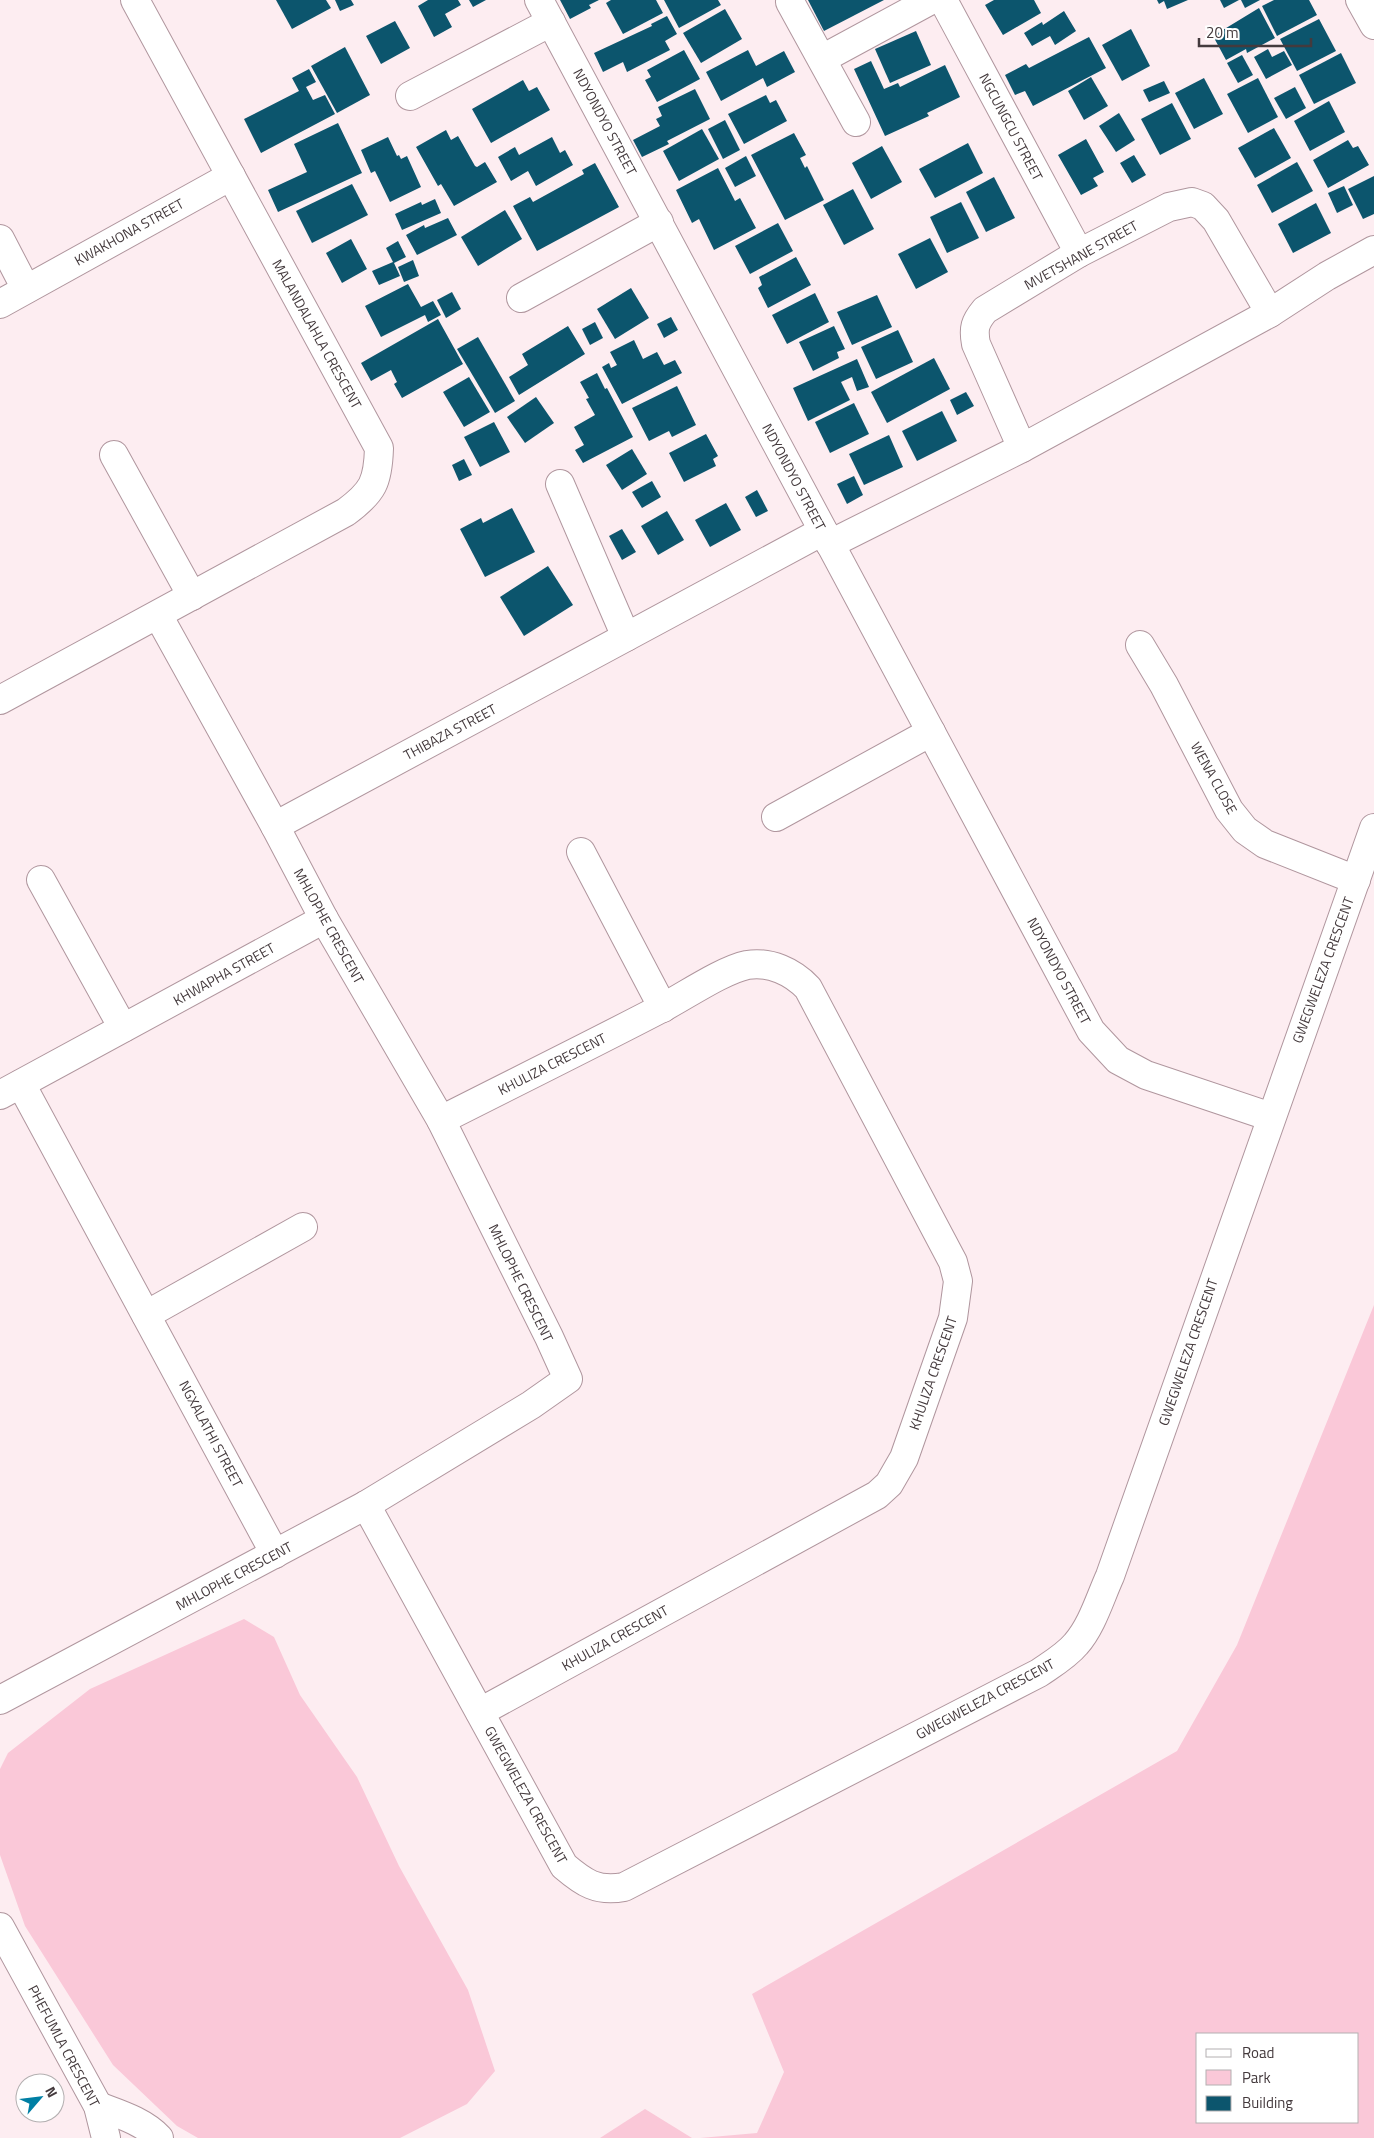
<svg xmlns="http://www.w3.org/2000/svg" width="1374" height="2138" viewBox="0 0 1374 2138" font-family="'Titillium Web',sans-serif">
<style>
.green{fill:#fac8d8;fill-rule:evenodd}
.building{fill:#0c556d}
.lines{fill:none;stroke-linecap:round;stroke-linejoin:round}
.minor-casing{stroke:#b0969e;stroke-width:30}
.minor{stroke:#fff;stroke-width:28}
.labels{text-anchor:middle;stroke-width:5;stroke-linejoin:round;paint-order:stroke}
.street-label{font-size:14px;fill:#443a3d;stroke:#fff}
</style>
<rect width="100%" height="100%" fill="#fdedf1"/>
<g class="green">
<path d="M1374 1305V2138H700L757 2133 784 2072 752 1994 1177 1751 1237 1645ZM1198 2034H1358V2122H1198Z"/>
<polygon points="244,1619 274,1637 300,1695 357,1777 399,1866 468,1990 495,2071 467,2104 400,2138 198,2138 177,2126 113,2065 25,1926 0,1855 0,1769 8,1753 90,1689"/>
<polygon points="645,2109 692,2138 600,2138"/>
</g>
<g class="building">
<polygon points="276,0 326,0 331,8 292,29"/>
<polygon points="335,0 351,0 354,5 340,11"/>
<polygon points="428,0 458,0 461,5 445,14 452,27 434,37 418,6"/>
<polygon points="469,0 486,0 473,7"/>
<polygon points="560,0 599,0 589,5 591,8 570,19"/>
<polygon points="611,0 656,0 663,13 623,34 606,3"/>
<polygon points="664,0 718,0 721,5 679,28"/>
<polygon points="808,0 884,0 824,31"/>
<polygon points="994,0 1034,0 1041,13 1003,35 985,5"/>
<polygon points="1157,0 1188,0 1167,9 1164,1 1159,4"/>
<polygon points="1220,0 1239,0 1224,8"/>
<polygon points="1241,0 1260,0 1245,8"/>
<polygon points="1274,0 1309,0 1317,15 1277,36 1262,6"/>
<polygon points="1259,8 1275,38 1247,53 1246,49 1226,60 1213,36"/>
<polygon points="725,9 742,39 701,63 683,33"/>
<polygon points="1064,11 1076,31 1055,45 1050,36 1032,46 1024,33 1042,22 1043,25"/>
<polygon points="667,16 677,34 665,41 670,50 627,72 623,62 603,72 594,53 652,26 651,24"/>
<polygon points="1319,19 1336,51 1297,71 1280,39"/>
<polygon points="395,21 410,48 381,64 366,36"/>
<polygon points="1131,29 1150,66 1122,81 1102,45"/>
<polygon points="916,31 931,65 890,83 875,49"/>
<polygon points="1089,37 1106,68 1033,106 1025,91 1015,95 1005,75 1026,64 1029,68"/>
<polygon points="345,47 370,95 337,113 311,66"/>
<polygon points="1268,49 1272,57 1284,51 1292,65 1266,79 1254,57"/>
<polygon points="684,50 700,79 657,102 645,80 651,77 647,70"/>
<polygon points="748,50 756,66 784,51 795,72 767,87 763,78 721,101 706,72"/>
<polygon points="1341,53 1356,83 1314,104 1299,75"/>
<polygon points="1242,55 1253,75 1238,83 1227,63"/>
<polygon points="871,61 884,89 898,83 900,87 945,65 960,97 927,113 929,116 885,136 854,69"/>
<polygon points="309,69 316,82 306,87 313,100 325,95 335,114 261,153 244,119 299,91 292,78"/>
<polygon points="1091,77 1108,106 1084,120 1068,91"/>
<polygon points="1204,78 1223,114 1194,129 1175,93"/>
<polygon points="1258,78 1278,117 1248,133 1227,94"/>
<polygon points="523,80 529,91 537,87 550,110 491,143 472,109"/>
<polygon points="1164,81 1170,93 1149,102 1143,90"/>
<polygon points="1295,87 1306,108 1286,119 1274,98"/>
<polygon points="695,89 710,119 667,141 669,144 642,157 633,140 660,126 656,119 662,116 658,107"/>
<polygon points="766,95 770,103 776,100 787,121 744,144 728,114"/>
<polygon points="1329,101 1345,132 1310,151 1294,121"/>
<polygon points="1172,103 1191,139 1160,155 1141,119"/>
<polygon points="1119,113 1135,140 1116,152 1099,126"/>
<polygon points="725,120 740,150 723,159 708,129"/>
<polygon points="338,123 362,173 278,212 268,190 307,172 294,144"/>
<polygon points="1274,128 1291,158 1255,178 1238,148"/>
<polygon points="702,129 719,159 679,181 663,151"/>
<polygon points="446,130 451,140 458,136 475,166 477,167 485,162 497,182 454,206 441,184 438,186 416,147"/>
<polygon points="794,133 806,155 800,158 805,168 807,166 824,200 785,220 751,155"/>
<polygon points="388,137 397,156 399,155 401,159 407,156 421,187 390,202 375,171 371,173 361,150"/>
<polygon points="552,137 560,153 565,150 573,165 536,186 528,171 511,181 498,157 515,147 519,155"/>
<polygon points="1086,139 1104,172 1093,178 1098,186 1081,195 1058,155"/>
<polygon points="1348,140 1353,148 1358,146 1369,165 1328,188 1313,160"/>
<polygon points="968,143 983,173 935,198 919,169"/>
<polygon points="882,146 902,182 871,199 852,163"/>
<polygon points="1134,155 1146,175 1132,183 1120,163"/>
<polygon points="746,156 756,176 735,187 725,168"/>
<polygon points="1297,162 1313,191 1272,213 1257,185"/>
<polygon points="595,163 619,207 537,251 513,206 530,197 533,202 584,174 582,170"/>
<polygon points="718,168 735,201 740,198 756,228 714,250 699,219 692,223 676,190"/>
<polygon points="1374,176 1374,214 1363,219 1348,189"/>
<polygon points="994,177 1015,218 986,232 966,192"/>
<polygon points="352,184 368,215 312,243 296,211"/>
<polygon points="1344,186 1353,205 1337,213 1328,193"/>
<polygon points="853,189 874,229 844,245 823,205"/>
<polygon points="435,199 441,213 402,230 395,214 421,202 422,205"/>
<polygon points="961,202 979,238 947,253 930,217"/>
<polygon points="1316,203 1331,233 1293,253 1278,224"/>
<polygon points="505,210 522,239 478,266 461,237"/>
<polygon points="448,218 457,235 417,255 406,235 424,225 425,228"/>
<polygon points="778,223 793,251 750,274 735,246"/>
<polygon points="930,238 948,272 916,289 898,254"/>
<polygon points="351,239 367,269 342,283 326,253"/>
<polygon points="398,241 406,257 394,263 400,276 379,285 372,271 393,262 386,248"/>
<polygon points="796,257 811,285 768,308 758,288 762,285 759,277"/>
<polygon points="413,260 419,276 404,282 398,267"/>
<polygon points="408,284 421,307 433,301 441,315 428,322 425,315 381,337 365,306"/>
<polygon points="631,288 649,318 615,339 597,309"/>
<polygon points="452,292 461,309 446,318 437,300"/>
<polygon points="815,293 829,322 787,344 772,315"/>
<polygon points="877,295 892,327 852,345 837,312"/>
<polygon points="671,317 678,330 664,338 657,324"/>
<polygon points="438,319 463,364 402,398 394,384 397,382 391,370 371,381 361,363"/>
<polygon points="595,322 603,338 590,345 582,329"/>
<polygon points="568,326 585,354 519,395 509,377 528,365 522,354"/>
<polygon points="834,326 845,349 837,352 839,358 813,371 799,342"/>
<polygon points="898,330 913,362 876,379 861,347"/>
<polygon points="478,337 515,401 495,413 457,349"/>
<polygon points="634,340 643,359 657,352 664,365 675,360 682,373 622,404 602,367 609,363 611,368 617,365 610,352"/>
<polygon points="934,358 950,389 887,423 871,392"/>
<polygon points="857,359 869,387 857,391 852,377 841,382 850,400 808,421 793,388"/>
<polygon points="597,373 605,389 607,388 633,437 583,463 575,450 584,445 574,427 595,415 586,399 589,398 580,382"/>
<polygon points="469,377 490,412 464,427 443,392"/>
<polygon points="677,386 696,425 672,437 669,431 649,441 632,408"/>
<polygon points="966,392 974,406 957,415 950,400"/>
<polygon points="536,397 554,423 525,443 507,417"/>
<polygon points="854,403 869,434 830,453 815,422"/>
<polygon points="942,411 957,441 917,461 902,431"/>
<polygon points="494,422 510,452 480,467 464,437"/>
<polygon points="706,434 718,456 713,459 716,466 684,482 669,453"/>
<polygon points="889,435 903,467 864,485 849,454"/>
<polygon points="632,449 647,474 622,490 606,465"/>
<polygon points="464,459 472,475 459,481 452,465"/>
<polygon points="854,476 863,495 847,504 837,484"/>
<polygon points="652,481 661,497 642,508 632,492"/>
<polygon points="757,490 768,511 756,517 745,497"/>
<polygon points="726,503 741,530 710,547 695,520"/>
<polygon points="512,508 535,552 485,577 460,529 481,518 483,523"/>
<polygon points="667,511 684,540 658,555 641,526"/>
<polygon points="622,529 636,552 622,560 609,536"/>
<polygon points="548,566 573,605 524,636 500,597"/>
</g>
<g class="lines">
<defs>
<g id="minor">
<polyline points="539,0 1091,1031 1118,1060 1146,1075 1271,1117"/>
<polyline points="943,0 1079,253"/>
<polyline points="1360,0 1374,25"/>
<polyline points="790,2 856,122"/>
<polyline points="822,59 931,0"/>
<polyline points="410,96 551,22"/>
<path d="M1192 202 1203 206 1216 220 1270 313 1022 448 976 344C973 328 975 322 985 310L1079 253 1169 207Z"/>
<polyline points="0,239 26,289"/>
<polyline points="521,298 659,222"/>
<polyline points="0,304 231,176"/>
<polyline points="1270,313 1327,276 1374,250"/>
<polyline points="114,455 192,596"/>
<polyline points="560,484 626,637"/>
<polyline points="830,544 1022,448"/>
<polyline points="1140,645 1164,685 1229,810 1245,830 1265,844 1356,880"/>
<path d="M0 700 346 512C373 492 378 482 379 448L135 0"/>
<polyline points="776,817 931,732"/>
<polyline points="275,826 823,531"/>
<polyline points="581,852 663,1008"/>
<polyline points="41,880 123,1028"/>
<polyline points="21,1084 275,1554"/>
<polyline points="0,1095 324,919"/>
<path d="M441 1120C514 1083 589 1046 662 1008 685 996 723 970 747 965 770 961 793 972 808 988L953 1262 958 1281 953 1318 904 1458 889 1484 877 1495 480 1712"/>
<polyline points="146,1315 303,1227"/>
<path d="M366 1505 564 1866C584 1883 597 1892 624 1887L1039 1673C1052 1664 1066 1656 1076 1644 1092 1626 1100 1598 1110 1576L1374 828"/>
<polyline points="0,1700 366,1505 531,1405 568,1379 549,1337 441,1120 324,919 275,826 158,615"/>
<polyline points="0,1927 98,2106 106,2138"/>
<path d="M98 2106C119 2114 143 2121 159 2138"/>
</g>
</defs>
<use href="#minor" class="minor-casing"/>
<use href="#minor" class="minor"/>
</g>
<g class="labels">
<g class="street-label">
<text transform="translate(605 122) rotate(62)" y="5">NDYONDYO STREET</text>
<text transform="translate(1011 127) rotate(62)" y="5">NGCUNGCU STREET</text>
<text transform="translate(129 232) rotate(-29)" y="5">KWAKHONA STREET</text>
<text transform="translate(1081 255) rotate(-29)" y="5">MVETSHANE STREET</text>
<text transform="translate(317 334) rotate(61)" y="5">MALANDALAHLA CRESCENT</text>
<text transform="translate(794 477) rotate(62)" y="5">NDYONDYO STREET</text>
<text transform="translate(450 732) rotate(-28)" y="5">THIBAZA STREET</text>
<text transform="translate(1214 778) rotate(61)" y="5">WENA CLOSE</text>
<text transform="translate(329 926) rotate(61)" y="5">MHLOPHE CRESCENT</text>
<text transform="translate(1323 970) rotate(-70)" y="5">GWEGWELEZA CRESCENT</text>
<text transform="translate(1059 971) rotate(62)" y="5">NDYONDYO STREET</text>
<text transform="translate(224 974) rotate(-29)" y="5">KHWAPHA STREET</text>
<text transform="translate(552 1064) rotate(-27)" y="5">KHULIZA CRESCENT</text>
<text transform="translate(521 1283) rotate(64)" y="5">MHLOPHE CRESCENT</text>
<text transform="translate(1188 1352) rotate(-71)" y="5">GWEGWELEZA CRESCENT</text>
<text transform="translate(933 1373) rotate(-71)" y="5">KHULIZA CRESCENT</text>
<text transform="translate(211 1434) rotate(62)" y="5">NGXALATHI STREET</text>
<text transform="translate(234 1576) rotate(-28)" y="5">MHLOPHE CRESCENT</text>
<text transform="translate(615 1638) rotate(-29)" y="5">KHULIZA CRESCENT</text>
<text transform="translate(985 1699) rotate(-28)" y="5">GWEGWELEZA CRESCENT</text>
<text transform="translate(526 1795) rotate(61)" y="5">GWEGWELEZA CRESCENT</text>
<text transform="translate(64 2046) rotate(62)" y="5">PHEFUMLA CRESCENT</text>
</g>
</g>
<rect x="1196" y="2033" width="162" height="90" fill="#ffffff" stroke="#b4b0b1"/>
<rect x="1206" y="2049" width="25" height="8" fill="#ffffff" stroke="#b4b0b1"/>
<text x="1242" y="2058" font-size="15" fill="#443a3d">Road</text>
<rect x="1206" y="2070" width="25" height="15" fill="#fac8d8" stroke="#b4b0b1"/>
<text x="1242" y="2083" font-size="15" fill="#443a3d">Park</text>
<rect x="1206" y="2096" width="25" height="15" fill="#0c556d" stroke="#b4b0b1"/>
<text x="1242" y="2108" font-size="15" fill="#443a3d">Building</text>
<g transform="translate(40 2098) rotate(62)"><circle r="24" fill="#ffffff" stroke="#b4b0b1"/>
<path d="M0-4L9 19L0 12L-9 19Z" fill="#007fa4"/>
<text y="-8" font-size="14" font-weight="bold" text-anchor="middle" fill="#443a3d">N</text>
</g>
<path d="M1199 38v8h112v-8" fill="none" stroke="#443a3d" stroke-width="2.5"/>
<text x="1206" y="38" font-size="15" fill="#443a3d" stroke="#ffffff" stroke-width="4" paint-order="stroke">20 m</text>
</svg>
